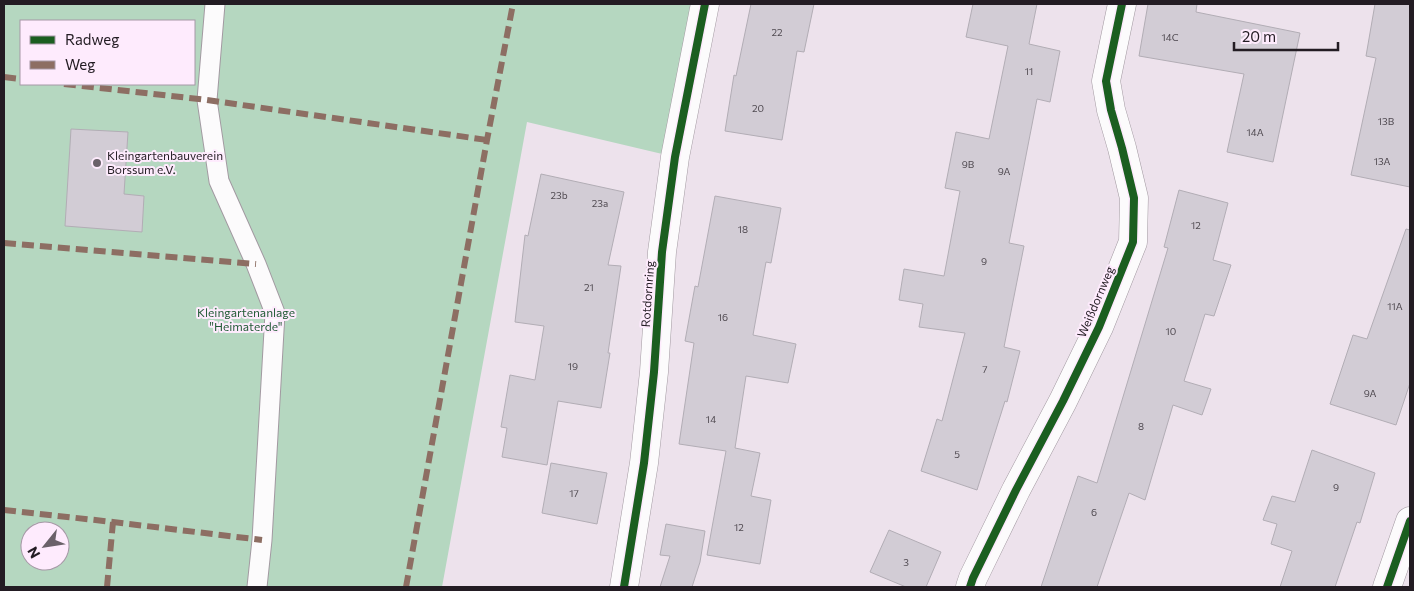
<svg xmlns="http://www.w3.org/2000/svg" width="1414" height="591" viewBox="0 0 1414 591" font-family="Commissioner,sans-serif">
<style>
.green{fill:#b5d7c0;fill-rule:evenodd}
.building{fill:#d2ccd5;stroke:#b2adb5}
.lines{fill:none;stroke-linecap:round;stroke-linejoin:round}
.lane-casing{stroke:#a299a1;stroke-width:21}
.street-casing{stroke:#a299a1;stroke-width:29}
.lane{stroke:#fcfbfc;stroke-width:19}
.street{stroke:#fcfbfc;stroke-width:28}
.quiet{stroke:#8d6e63;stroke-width:6;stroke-dasharray:12 6;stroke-linecap:butt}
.cycleway-casing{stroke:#feebfd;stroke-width:11}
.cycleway{stroke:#1b5e20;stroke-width:8}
.poi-dot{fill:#6a6169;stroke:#feebfd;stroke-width:2}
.labels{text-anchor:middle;stroke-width:4;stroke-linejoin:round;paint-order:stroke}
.number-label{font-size:10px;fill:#504a51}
.poi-label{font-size:12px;fill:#231c23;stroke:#feebfd;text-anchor:start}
.street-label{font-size:12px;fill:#231c23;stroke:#feebfd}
.park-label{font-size:12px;fill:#225b36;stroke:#feebfd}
</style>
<rect width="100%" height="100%" fill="#ede2ec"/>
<path class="green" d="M4 4H705L675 157 527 122 442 587H4ZM21 21H194V84H21ZM30 531H60V561H30Z"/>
<g class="building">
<polygon points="751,4 814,4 804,52 797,51 782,140 725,131 734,75 736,76"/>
<polygon points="973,4 1037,4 1029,44 1060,51 1050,102 1037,99 1009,243 1024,246 1004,347 1020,351 1007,402 1005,401 977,490 921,471 937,419 942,421 965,333 919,327 923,304 899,300 904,269 944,276 960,191 945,188 956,132 989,139 1008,46 966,37"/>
<polygon points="1148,4 1197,4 1196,12 1300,33 1273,162 1227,152 1244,74 1139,56"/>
<polygon points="1375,4 1410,4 1410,187 1351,175 1376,58 1366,56"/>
<polygon points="71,129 128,132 124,194 144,196 142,232 65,226"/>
<polygon points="541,174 624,192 608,265 621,266 608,353 610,353 601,408 558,401 547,465 502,457 507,428 501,427 510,375 535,380 544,326 515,322 525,235 528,236"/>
<polygon points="1179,190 1228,203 1213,260 1231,265 1214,316 1205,314 1184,381 1211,389 1202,415 1173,405 1145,500 1129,493 1097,587 1041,587 1078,476 1097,483 1168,248 1164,247"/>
<polygon points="715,196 781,208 771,263 766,262 753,335 796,344 788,383 746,376 735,448 760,453 751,496 771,500 760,564 707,555 726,451 679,444 694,343 685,341 695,286 698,287"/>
<polygon points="1406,229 1410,230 1410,383 1396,425 1330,404 1353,335 1367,339"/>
<polygon points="1312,450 1375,473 1360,523 1357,522 1335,587 1280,587 1292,551 1271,544 1277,524 1263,520 1272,496 1295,502"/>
<polygon points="551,463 607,473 597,524 542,513"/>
<polygon points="666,524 705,531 700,562 692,587 660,587 670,556 660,555"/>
<polygon points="889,530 941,552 926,587 906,587 870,572"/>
</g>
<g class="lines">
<defs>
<polyline id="lane" points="215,4 207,100 219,181 256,264 275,313 262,540 257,587"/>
<g id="street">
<polyline points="624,587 644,463 654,372 662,252 675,157 705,4"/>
<polyline points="970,587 973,578 1016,490 1063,401 1099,327 1133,242 1134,198 1122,148 1111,110 1106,81 1122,4"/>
<polyline points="1387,587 1410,521"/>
</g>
</defs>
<use href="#lane" class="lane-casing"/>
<use href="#street" class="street-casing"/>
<use href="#lane" class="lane"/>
<use href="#street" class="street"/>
<g class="quiet">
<polyline points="4,77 21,79"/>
<polyline points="64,84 207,100 487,140"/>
<polyline points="4,243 256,264"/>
<polyline points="4,510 113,522 262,540"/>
<polyline points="107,587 113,522"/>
<polyline points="406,587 487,140 513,4"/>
</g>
<defs>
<g id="cycleway">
<polyline points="624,587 644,463 654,372 662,252 675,157 705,4"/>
<polyline points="970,587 973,578 1016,490 1063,401 1099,327 1133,242 1134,198 1122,148 1111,110 1106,81 1122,4"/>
<polyline points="1387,587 1410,521"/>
</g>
</defs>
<use href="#cycleway" class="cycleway-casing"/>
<use href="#cycleway" class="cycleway"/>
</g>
<circle class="poi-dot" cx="97" cy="163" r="5"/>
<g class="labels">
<g class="number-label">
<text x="777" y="36">22</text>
<text x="1170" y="41">14C</text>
<text x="1029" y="75">11</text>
<text x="758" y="112">20</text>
<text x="1386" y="125">13B</text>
<text x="1255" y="136">14A</text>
<text x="1382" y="165">13A</text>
<text x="968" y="168">9B</text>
<text x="1004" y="175">9A</text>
<text x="559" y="199">23b</text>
<text x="600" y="207">23a</text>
<text x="1196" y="229">12</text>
<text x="743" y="233">18</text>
<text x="984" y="265">9</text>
<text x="589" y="291">21</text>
<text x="1395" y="310">11A</text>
<text x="723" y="321">16</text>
<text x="1171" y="335">10</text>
<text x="573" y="370">19</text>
<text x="985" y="373">7</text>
<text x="1370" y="397">9A</text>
<text x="711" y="423">14</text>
<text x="1141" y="430">8</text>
<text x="957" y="458">5</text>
<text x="1336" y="491">9</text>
<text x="574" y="497">17</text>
<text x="1094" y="516">6</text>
<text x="739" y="531">12</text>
<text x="906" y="566">3</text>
</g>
<g class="poi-label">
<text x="107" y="160">Kleingartenbauverein<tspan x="107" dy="14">Borssum e.V.</tspan></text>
</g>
<g class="street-label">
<text transform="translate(648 294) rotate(-86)" y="4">Rotdornring</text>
<text transform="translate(1096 302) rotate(-67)" y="4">Weißdornweg</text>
</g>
<g class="park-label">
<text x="246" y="317">Kleingartenanlage<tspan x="246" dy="14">"Heimaterde"</tspan></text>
</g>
</g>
<rect width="1414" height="591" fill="none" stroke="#231c23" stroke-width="10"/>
<rect x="20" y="20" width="175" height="65" fill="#feebfd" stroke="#a698a6"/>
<rect x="30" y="36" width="25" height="8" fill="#1b5e20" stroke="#a698a6"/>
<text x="65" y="45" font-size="15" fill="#231c23">Radweg</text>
<rect x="30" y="61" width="25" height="8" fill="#8d6e63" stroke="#a698a6"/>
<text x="65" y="70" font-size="15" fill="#231c23">Weg</text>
<g transform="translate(45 546) rotate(240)"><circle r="24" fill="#feebfd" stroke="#a698a6"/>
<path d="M0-4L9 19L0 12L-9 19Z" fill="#6a6169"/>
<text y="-8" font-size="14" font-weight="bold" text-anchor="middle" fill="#231c23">N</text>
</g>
<path d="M1234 42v8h104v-8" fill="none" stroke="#231c23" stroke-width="2.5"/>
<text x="1242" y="42" font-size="15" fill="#231c23" stroke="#feebfd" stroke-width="4" paint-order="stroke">20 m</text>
</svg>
